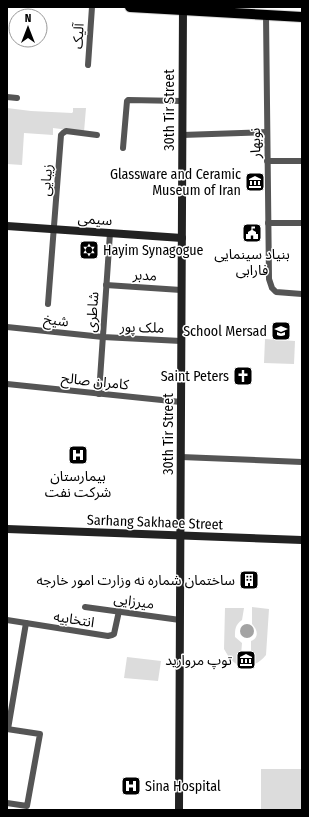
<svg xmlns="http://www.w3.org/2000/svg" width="309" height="817" viewBox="0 0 309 817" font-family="'Fira Sans Condensed','Noto Sans Arabic',sans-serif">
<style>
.green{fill:#dcdcdc}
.water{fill:#a3a3a3}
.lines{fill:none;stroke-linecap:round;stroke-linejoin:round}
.primary-casing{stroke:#dbdbdb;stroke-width:12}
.street{stroke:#555;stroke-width:6}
.secondary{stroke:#222;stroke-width:8}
.primary{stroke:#000;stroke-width:10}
.labels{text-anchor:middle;stroke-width:3;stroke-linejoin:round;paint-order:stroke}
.street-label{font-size:14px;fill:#000;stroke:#fff}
.poi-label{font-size:14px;fill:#000;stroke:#fff;text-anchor:end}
</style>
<rect width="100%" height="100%" fill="#fff"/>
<g class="green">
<polygon points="7,108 31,111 72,113 73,112 73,108 86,108 84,132 53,128 53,135 24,133 22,165 7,164"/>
<polygon points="265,339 295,341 294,364 264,363"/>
<path d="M252 607 269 609 266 655C262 660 257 664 251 665V641C259 638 258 630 252 624Z"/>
<path d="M225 608H244L242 620C235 625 235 629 235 637L242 643 240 667 230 659 224 649Z"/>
<polygon points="127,657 161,661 158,681 124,678"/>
<rect x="261" y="769" width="41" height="41"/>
</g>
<circle class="water" cx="247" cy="631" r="7"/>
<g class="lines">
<defs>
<polyline id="primary" points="130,7 302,17"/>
</defs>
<use href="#primary" class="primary-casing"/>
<g class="street">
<polyline points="266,15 269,279 272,288 276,292 302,294"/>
<polyline points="88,65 92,7"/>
<polyline points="7,97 17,98"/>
<polyline points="182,135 267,132"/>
<polyline points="123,148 127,101 128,100 182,101"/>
<polyline points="267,161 302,161"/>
<polyline points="268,223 302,223"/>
<polyline points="106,285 181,290"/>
<polyline points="48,304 61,135 63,133 66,131 97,135"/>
<polyline points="7,327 103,337 181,341"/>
<polyline points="7,384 181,402"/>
<polyline points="99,394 110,233"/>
<polyline points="181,457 302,462"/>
<polyline points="85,607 180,620"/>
<polyline points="7,620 108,636 112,635 114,634 119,611"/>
<polyline points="7,729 40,734 27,806 7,803"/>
<polyline points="8,729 26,623"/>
</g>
<g class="secondary">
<polyline points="7,226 182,238"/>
<polyline points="7,529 302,540"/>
<polyline points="179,810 183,7"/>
</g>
<use href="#primary" class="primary"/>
</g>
<defs>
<symbol id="museum-square" viewBox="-11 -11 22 22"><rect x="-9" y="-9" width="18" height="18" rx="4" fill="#000" stroke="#fff"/><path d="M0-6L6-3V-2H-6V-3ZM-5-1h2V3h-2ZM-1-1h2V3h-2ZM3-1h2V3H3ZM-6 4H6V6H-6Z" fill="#fff"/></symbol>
<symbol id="civic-square" viewBox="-11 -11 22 22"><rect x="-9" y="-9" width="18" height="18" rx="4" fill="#000" stroke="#fff"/><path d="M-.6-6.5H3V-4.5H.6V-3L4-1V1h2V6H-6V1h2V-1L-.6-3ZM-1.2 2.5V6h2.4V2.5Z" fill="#fff"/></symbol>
<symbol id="synagogue-square" viewBox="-11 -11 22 22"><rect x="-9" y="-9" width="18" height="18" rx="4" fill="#000" stroke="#fff"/><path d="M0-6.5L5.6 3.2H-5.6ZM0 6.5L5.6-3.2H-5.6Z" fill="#fff"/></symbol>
<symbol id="school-square" viewBox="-11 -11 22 22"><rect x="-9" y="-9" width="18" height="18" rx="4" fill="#000" stroke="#fff"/><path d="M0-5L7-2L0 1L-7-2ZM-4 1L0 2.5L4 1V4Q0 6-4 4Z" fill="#fff"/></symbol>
<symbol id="church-square" viewBox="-11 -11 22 22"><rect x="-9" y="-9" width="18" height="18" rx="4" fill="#000" stroke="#fff"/><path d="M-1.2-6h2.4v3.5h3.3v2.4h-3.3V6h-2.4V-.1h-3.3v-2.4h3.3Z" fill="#fff"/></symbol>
<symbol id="hospital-square" viewBox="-11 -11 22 22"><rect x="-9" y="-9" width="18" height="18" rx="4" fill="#000" stroke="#fff"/><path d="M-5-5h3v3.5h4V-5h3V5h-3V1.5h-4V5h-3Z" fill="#fff"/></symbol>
<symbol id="building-square" viewBox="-11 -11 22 22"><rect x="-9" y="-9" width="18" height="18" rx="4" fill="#000" stroke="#fff"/><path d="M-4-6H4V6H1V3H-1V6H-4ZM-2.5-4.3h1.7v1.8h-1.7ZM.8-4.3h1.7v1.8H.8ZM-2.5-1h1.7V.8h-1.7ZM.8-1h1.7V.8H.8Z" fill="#fff"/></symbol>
</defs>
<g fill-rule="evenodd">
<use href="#museum-square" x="244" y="171" width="22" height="22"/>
<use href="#civic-square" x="241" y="222" width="22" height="22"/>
<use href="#synagogue-square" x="78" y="239" width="22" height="22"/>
<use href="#school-square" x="270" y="320" width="22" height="22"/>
<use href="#church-square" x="232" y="365" width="22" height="22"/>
<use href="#hospital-square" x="67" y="444" width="22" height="22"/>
<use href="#building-square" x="238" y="569" width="22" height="22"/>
<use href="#museum-square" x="235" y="649" width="22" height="22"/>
<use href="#hospital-square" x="120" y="775" width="22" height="22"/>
</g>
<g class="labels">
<g class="street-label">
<text transform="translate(78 36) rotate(-87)" y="5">آلیک</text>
<text transform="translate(169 110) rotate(-90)" y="5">30th Tir Street</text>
<text transform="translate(255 143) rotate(-91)" y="5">نوبهار</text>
<text transform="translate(46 180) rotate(-86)" y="5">زیبایی</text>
<text transform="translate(95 219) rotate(4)" y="5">سیمی</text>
<text transform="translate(145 275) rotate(4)" y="5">مدبر</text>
<text transform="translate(92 312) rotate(-86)" y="5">شاطری</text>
<text transform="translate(56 320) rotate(6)" y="5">شیخ</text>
<text transform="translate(142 327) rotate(2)" y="5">ملک پور</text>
<text transform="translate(95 381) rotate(6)" y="5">کامران صالح</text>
<text transform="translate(168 434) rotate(-90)" y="5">30th Tir Street</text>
<text transform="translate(155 522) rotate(2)" y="5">Sarhang Sakhaee Street</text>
<text transform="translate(134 601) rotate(8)" y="5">میرزایی</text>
<text transform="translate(74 619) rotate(9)" y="5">انتخابیه</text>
</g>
<g class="poi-label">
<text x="241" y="179">Glassware and Ceramic<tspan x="241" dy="16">Museum of Iran</tspan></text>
<text x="103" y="255" text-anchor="start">Hayim Synagogue</text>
<text x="252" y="259" text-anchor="middle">بنیاد سینمایی<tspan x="252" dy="16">فارابی</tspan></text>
<text x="267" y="336">School Mersad</text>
<text x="229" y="381">Saint Peters</text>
<text x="78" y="481" text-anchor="middle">بیمارستان<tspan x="78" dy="16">شرکت نفت</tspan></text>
<text x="235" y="585">ساختمان شماره نه وزارت امور خارجه</text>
<text x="232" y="665">توپ مروارید</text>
<text x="145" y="791" text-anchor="start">Sina Hospital</text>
</g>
</g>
<rect width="309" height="817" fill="none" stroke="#000000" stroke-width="16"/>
<g transform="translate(28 28)"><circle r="19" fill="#ffffff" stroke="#999999"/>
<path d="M0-3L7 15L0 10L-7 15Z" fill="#000000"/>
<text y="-6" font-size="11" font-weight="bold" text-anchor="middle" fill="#000000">N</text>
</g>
</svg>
